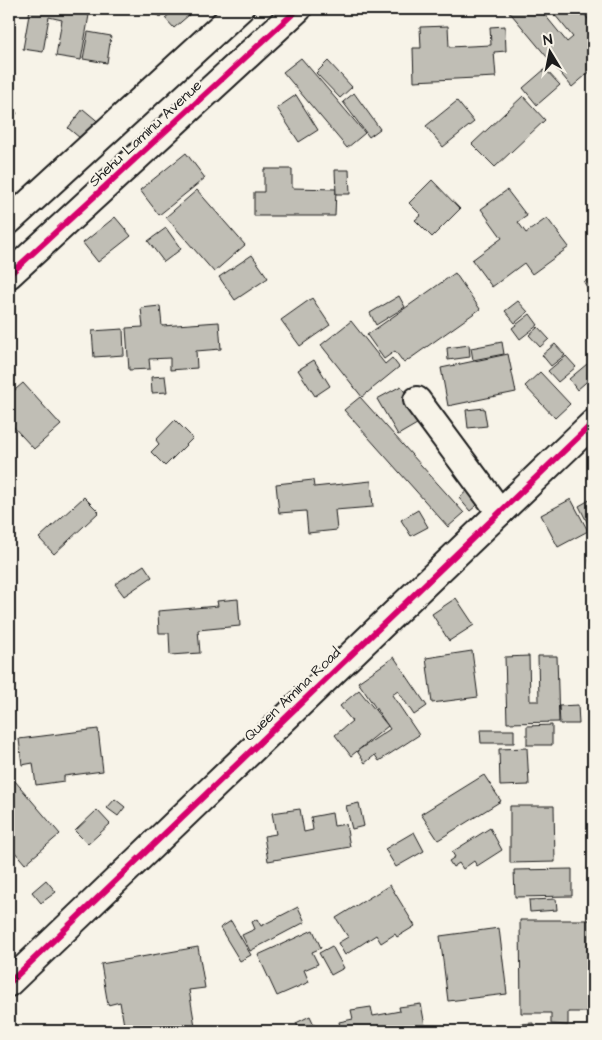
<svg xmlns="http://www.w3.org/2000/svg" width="602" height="1040" viewBox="0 0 602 1040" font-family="'Architects Daughter',sans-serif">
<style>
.building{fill:#c0beb5;stroke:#1c1c1c}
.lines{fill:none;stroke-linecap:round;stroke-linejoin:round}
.minor-casing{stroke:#1c1c1c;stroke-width:30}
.minor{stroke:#f7f3e8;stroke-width:26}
.cycleway-casing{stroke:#f7f3e8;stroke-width:9}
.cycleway{stroke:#d6006c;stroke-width:6}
.labels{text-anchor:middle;stroke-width:4.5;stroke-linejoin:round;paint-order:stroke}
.street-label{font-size:15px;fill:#1c1c1c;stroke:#f7f3e8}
</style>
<rect width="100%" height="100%" fill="#f7f3e8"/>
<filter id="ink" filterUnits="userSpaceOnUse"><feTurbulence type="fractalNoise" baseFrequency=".02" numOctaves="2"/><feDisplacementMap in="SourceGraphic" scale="10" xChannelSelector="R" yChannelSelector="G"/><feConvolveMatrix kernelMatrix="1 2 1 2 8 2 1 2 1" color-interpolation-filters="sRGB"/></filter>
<g filter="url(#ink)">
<g class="building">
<polygon points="30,9 71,9 71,12 89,15 81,60 56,56 62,20 49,17 43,52 23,49"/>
<polygon points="144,9 165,9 161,17"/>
<polygon points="176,9 196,9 174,28 165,18"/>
<polygon points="507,9 540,9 567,42 573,37 550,9 580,9 593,25 593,69 572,87"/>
<polygon points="448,26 449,47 491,45 490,27 505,26 506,51 494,52 496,77 414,81 413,48 421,48 420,27"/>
<polygon points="88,32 111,36 107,63 83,59"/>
<polygon points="301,58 365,133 347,148 283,72"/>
<polygon points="328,61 352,87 340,98 316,73"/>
<polygon points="545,69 560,85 537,105 523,88"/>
<polygon points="354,93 380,129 369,137 343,102"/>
<polygon points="296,95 318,130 299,142 277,108"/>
<polygon points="523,96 545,120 495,167 472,144"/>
<polygon points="457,101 474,122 443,147 426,126"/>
<polygon points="9,107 17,113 9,124"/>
<polygon points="83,109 101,124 86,143 68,128"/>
<polygon points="186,153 205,178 159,215 140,190"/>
<polygon points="264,169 292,169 292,188 336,189 335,216 254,216 254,192 264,192"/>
<polygon points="335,170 349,170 350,194 336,194"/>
<polygon points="432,180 460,209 432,237 415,220 421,215 409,203"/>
<polygon points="197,190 245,245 214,272 166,217"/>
<polygon points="507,190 527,216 518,222 526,233 547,218 569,247 532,274 524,263 492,287 472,260 502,238 481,209"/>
<polygon points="115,217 131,236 98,262 83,243"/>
<polygon points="166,228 181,249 164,262 148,241"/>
<polygon points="252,255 268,278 235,300 219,277"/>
<polygon points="455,273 480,309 404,363 395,351 384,359 367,335"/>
<polygon points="593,277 593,298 584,282"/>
<polygon points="399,296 405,307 376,325 370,313"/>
<polygon points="312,298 330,325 300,346 281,320"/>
<polygon points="518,301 528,312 515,323 505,311"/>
<polygon points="160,306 162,326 219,322 221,349 196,351 197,368 170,370 170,358 149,359 150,369 129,370 126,328 143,327 141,308"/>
<polygon points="530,314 538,325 520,339 512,328"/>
<polygon points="351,321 385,364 392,358 399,367 362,397 321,345"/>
<polygon points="538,327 549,339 540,347 529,335"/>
<polygon points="123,329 124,355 94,357 92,331"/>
<polygon points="502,342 504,354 473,360 471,348"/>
<polygon points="555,344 565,355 551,366 542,355"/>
<polygon points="469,345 470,357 448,360 447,348"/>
<polygon points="508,354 516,392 448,406 441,368"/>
<polygon points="566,356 576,367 558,382 548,371"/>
<polygon points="314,360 330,386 315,396 298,370"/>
<polygon points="587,364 593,371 593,376 577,390 569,379"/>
<polygon points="540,372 570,404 555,418 525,386"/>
<polygon points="165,376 167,392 152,393 151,377"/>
<polygon points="23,383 61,425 34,449 9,422 9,395"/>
<polygon points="401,386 422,421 398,435 377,399"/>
<polygon points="360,397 464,513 448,527 344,410"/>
<polygon points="484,408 487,426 468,428 466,410"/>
<polygon points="175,420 193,438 165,466 151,452 159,444 156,440"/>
<polygon points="313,480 314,487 371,481 373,507 335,510 337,530 308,533 306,511 279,513 276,484"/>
<polygon points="470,488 482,501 470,511 459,498"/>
<polygon points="84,497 99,512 54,554 39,538"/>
<polygon points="593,498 593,534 579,506"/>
<polygon points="571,499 588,531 558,547 541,515"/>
<polygon points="418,510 428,527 411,536 401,520"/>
<polygon points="589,553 593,553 593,584"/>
<polygon points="144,565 152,577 124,596 115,584"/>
<polygon points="456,598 474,625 449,641 432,614"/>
<polygon points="238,599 240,626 198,630 200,653 170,655 169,633 159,633 158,611 218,606 217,601"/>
<polygon points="472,651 478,697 432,703 426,658"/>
<polygon points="529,656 530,701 539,701 538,656 557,656 559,722 507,723 505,657"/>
<polygon points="394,657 427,706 414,715 398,691 392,695 419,735 379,761 375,755 365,763 357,751 390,729 358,682"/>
<polygon points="359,690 388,726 351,756 335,735 352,721 340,706"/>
<polygon points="578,705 579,724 560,724 559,706"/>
<polygon points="552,725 552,745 527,745 527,726"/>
<polygon points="98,729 103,771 64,776 64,781 36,785 33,763 22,765 19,739"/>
<polygon points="480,730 514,730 514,743 481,743"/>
<polygon points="590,743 593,743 593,795 592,795"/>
<polygon points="527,748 529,785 500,786 499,749"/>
<polygon points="9,774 60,834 25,864 9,845"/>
<polygon points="484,775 501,801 438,840 421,814"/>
<polygon points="115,799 125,807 118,816 107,808"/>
<polygon points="359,803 364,826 352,829 346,806"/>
<polygon points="510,806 554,806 555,862 510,863"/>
<polygon points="300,809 304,832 313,830 311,817 332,813 334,826 346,824 350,847 268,861 264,836 276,834 272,813"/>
<polygon points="97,810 110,824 88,844 75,831"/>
<polygon points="490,828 502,850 477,866 474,861 463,869 459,863 453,867 449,861 455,857 452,852"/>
<polygon points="414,832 424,851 396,867 385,849"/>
<polygon points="572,869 572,896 515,897 514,870"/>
<polygon points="46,880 56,892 41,903 32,892"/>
<polygon points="390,885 415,926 397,937 395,934 381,943 376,935 345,955 338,943 348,937 336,918"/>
<polygon points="556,899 557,910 530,912 529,900"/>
<polygon points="298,907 305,922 250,951 242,935 255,929 252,922 257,919 261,926"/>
<polygon points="520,920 593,920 593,1012 568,1012 568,1025 551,1024 551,1013 521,1013"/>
<polygon points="231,921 251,955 240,961 220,928"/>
<polygon points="499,928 507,994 448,1001 440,936"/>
<polygon points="313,930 321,948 312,952 318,964 304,970 309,982 277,996 258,955"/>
<polygon points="332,946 344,968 331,975 319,953"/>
<polygon points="198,947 205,988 189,990 195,1026 165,1031 125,1031 120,1002 108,1005 101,964"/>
<polygon points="421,1004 426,1031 341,1031 339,1022 353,1019 351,1010 371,1007 373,1016 400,1011 399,1007"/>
<polygon points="310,1016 317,1031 300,1031 296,1023"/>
<polygon points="533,1023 534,1031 520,1031 520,1024"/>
<polygon points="440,1026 440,1031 428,1031 427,1028"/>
<polygon points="506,1026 506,1031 478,1031 478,1027"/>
</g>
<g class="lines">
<defs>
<g id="minor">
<polyline points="9,221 240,9"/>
<polyline points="9,275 298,9"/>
<polyline points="417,400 500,512"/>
<polyline points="9,983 593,423"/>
</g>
</defs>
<use href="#minor" class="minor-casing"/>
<use href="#minor" class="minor"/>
<defs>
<g id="cycleway">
<polyline points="9,275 298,9"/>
<polyline points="9,983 593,423"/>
</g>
</defs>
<use href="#cycleway" class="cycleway-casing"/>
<use href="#cycleway" class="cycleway"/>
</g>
</g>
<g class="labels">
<g class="street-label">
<text transform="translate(145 133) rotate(-43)" y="5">Shehu Laminu Avenue</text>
<text transform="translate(292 694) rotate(-44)" y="5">Queen Amina Road</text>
</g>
</g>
<rect width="602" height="1040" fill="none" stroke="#f7f3e8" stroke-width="30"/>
<rect x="15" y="15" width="572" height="1010" fill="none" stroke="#1c1c1c" stroke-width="2" filter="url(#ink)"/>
<g transform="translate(550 52) rotate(350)" stroke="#f7f3e8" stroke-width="4" paint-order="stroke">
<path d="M0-4L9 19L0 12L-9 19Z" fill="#1c1c1c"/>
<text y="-8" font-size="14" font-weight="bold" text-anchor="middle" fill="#1c1c1c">N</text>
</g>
</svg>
